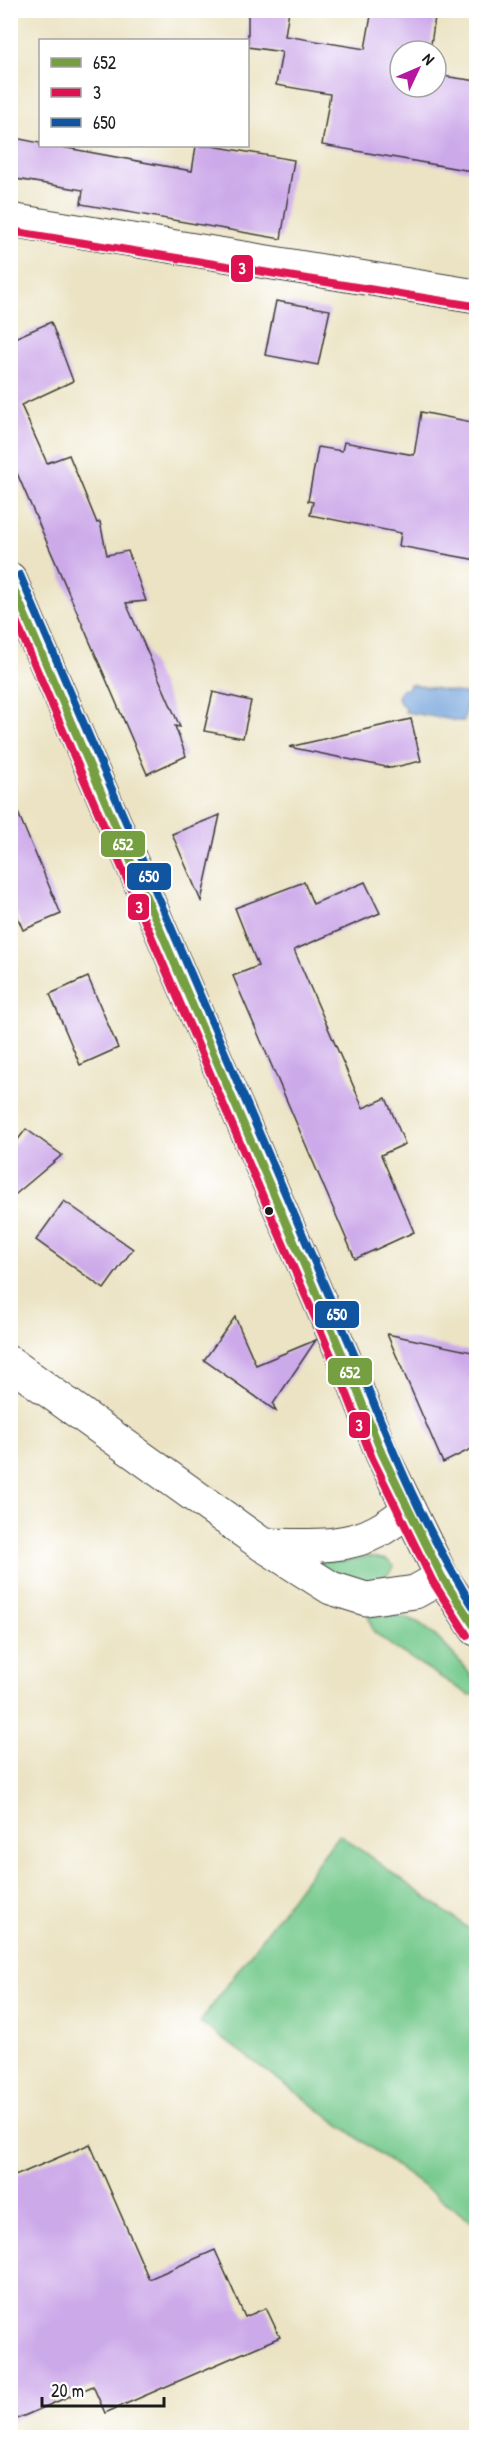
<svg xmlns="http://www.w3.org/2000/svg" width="487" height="2448" viewBox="0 0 487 2448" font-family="'Patrick Hand',sans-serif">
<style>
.green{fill:#75c98c;stroke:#487254;stroke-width:1.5}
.water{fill:#6d9fd8;stroke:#445e7a;stroke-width:1.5}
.building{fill:#cca9e9}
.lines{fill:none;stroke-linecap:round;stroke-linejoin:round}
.street-casing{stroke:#3b3a35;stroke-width:35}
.secondary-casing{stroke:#3b3a35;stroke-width:35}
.street{stroke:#fff;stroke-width:33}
.secondary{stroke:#fff;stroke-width:33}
.bus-1-casing{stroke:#fff;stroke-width:12}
.bus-2-casing{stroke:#fff;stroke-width:12}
.bus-3-casing{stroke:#fff;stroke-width:12}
.bus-1{stroke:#769f42;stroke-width:8}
.bus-2{stroke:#de1251;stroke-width:8}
.bus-3{stroke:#1154a0;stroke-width:8}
.bus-dot{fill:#1c1c1c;stroke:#fff;stroke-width:2}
.line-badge{stroke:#fff;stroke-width:2}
.badge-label{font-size:16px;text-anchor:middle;font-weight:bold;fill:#fff}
</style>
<rect width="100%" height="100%" fill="#fff"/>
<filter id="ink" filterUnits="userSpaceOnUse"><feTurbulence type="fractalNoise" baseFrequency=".0167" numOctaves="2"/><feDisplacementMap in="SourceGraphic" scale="12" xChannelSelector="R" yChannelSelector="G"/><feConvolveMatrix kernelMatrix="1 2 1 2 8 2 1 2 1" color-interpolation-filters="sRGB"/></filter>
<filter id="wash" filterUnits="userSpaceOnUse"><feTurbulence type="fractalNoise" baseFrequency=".008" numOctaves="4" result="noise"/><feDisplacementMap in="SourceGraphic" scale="24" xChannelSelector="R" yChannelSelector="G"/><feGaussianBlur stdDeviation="1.35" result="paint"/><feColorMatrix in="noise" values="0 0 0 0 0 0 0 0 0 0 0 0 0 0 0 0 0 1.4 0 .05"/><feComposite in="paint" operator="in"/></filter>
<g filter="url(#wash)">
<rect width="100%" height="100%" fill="#ebe3c3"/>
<g class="green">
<path d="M368 1556 387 1560 394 1566C383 1588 351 1580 332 1577L318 1560 344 1561Z"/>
<path d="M368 1615C385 1615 404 1615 419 1623 432 1631 472 1671 476 1685 477 1688 476 1691 476 1694L469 1695 393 1647 373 1631Z"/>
<polygon points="339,1834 476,1934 476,2225 200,2022"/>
</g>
<polygon class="water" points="410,684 468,694 464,722 405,712 406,708 400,703 398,697 401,690 409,688"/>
<g id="blocks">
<g class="building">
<polygon points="248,10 289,10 285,36 365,49 372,10 436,10 430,51 400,51 400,87 436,87 436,75 477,81 477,172 322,145 330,94 276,85 282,52 248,47"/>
<polygon points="10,137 40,143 40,146 56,146 192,171 196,146 212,146 294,160 281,239 81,204 83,190 10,178"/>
<polygon points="276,301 330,310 318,365 265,355"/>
<polygon points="51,322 73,381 21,405 47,463 69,455 97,523 100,522 107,555 128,551 146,601 126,603 180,727 175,726 186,756 147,774 10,457 10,340"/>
<polygon points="421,412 477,423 477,560 399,546 401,533 310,515 313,502 308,501 318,447 342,451 344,442 414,455"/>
<polygon points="213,692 251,701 243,738 204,731"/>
<polygon points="411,719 421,761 391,768 289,747"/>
<polygon points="10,794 61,914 23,930 10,899"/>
<polygon points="220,815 201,901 172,834"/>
<polygon points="304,882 313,904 365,882 380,913 294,950 363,1108 386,1098 405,1144 381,1155 414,1232 355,1259 233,976 258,966 235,908"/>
<polygon points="88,977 118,1048 80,1065 50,994"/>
<polygon points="26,1129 62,1155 10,1199 10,1150"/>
<polygon points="64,1201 133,1249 104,1289 36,1240"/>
<polygon points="235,1317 256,1365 316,1340 273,1404 276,1411 204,1360"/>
<polygon points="387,1334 477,1353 477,1446 443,1463"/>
<polygon points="90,2144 149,2279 215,2250 245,2317 266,2308 280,2337 105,2413 93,2386 10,2422 10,2178"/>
</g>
</g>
</g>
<g filter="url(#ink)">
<use href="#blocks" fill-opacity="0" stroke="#3b3a35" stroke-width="1.5"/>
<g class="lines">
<defs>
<g id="street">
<polyline points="10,1363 263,1545 331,1588 366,1599 415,1592 442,1577"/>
<path d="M263 1545C300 1545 344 1550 378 1531 389 1525 399 1517 409 1510"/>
</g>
<g id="secondary">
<polyline points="10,220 476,296"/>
<polyline points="10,579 350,1372 382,1454 409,1510 442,1577 476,1629"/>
</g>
</defs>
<use href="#street" class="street-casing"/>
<use href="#secondary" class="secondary-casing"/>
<use href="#street" class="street"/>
<use href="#secondary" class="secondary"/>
<defs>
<polyline id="bus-1" points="10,580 350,1372 382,1454 409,1510 442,1577 476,1629"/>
<g id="bus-2">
<polyline points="10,231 474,306"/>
<polyline points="10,607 340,1376 372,1458 400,1515 433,1582 467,1635"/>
</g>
<path id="bus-3" d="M20 575 360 1368C392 1452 427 1535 476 1611"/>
</defs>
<use href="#bus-1" class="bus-1-casing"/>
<use href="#bus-2" class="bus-2-casing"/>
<use href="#bus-3" class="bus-3-casing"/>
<use href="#bus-1" class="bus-1"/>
<use href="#bus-2" class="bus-2"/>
<use href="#bus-3" class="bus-3"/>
</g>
</g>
<circle class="bus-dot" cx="269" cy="1211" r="5"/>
<g class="line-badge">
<rect x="230" y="254" width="24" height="29" rx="6" fill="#de1251"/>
<rect x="100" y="830" width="46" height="28" rx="6" fill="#769f42"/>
<rect x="126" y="862" width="46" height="29" rx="6" fill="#1154a0"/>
<rect x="127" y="893" width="23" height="28" rx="6" fill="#de1251"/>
<rect x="314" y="1300" width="46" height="29" rx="6" fill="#1154a0"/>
<rect x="327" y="1357" width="46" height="29" rx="6" fill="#769f42"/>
<rect x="348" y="1411" width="23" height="28" rx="6" fill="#de1251"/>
</g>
<g class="badge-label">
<text x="242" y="274">3</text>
<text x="123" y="850">652</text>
<text x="149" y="882">650</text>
<text x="139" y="913">3</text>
<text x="337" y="1320">650</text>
<text x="350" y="1378">652</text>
<text x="359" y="1431">3</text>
</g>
<rect width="487" height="2448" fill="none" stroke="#fff" stroke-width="36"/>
<rect x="39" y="39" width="210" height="108" fill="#ffffff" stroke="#a4a4a4" stroke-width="1.5"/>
<rect x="51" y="58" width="30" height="9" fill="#769f42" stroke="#a4a4a4" stroke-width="1.5"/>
<text x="93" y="69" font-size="18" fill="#1c1c1c">652</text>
<rect x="51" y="88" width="30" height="9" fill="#de1251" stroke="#a4a4a4" stroke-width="1.5"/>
<text x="93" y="99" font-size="18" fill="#1c1c1c">3</text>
<rect x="51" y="118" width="30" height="9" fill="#1154a0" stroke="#a4a4a4" stroke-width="1.5"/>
<text x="93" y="129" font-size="18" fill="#1c1c1c">650</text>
<g transform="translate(418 69) rotate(46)"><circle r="28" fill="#ffffff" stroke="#a4a4a4" stroke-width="1.5"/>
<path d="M0-4.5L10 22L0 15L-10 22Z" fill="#b5179e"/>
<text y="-9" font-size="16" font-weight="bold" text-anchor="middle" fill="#1c1c1c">N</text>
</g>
<path d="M42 2397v9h122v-9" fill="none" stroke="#1c1c1c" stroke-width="3"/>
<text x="51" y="2397" font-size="18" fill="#1c1c1c" stroke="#ffffff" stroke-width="4.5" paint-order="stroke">20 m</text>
</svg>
